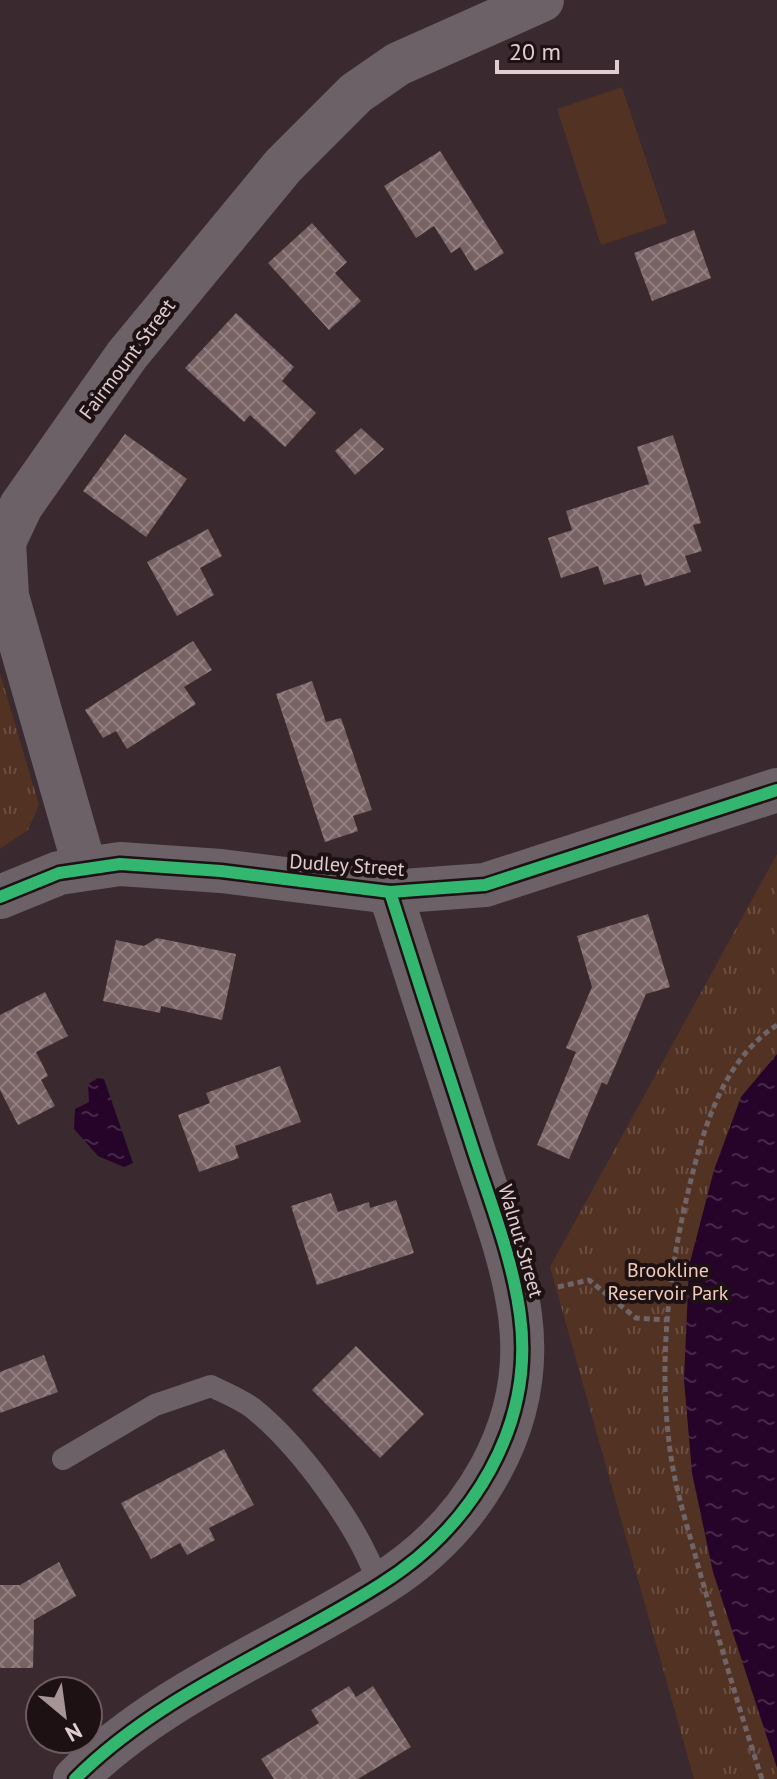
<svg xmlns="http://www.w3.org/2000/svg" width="777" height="1779" viewBox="0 0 777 1779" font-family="'PT Sans',sans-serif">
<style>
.grass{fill:url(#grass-tufts)}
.pitch{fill:#523223}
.water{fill:url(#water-ripples)}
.building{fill:url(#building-cross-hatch)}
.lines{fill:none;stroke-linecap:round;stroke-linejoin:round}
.path{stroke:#6f6468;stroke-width:5;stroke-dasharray:6 4;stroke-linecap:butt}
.service{stroke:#6b6166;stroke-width:22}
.minor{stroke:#6b6166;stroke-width:44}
.cycleway-casing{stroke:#1e1114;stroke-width:17}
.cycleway{stroke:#33b770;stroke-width:12}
.labels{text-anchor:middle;stroke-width:8;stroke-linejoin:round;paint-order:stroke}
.street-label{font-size:20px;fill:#e1cdd0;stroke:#1e1114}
.park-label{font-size:20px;fill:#f3cdbb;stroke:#1e1114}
</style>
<defs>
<pattern id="grass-tufts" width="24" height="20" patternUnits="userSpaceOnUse" patternTransform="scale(2)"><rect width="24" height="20" fill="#523223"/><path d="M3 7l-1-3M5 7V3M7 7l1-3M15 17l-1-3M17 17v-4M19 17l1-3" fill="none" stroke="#6b4e42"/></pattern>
<pattern id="water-ripples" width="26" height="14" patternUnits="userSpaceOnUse" patternTransform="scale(2)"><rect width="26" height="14" fill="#26042a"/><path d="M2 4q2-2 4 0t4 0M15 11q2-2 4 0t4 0" fill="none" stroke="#452748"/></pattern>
<pattern id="building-cross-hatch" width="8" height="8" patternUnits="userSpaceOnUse" patternTransform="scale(2)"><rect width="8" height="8" fill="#786263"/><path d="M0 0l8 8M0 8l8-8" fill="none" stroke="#917e7f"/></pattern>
</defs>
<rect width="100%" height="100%" fill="#3a292e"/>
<g class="grass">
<polygon points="0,673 39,805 28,830 0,849"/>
<polygon points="777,854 777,1779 694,1779 550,1267"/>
</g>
<polygon class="pitch" points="622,87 667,223 601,245 557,109"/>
<g class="water">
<polygon points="777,1054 777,1768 713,1572 692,1473 684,1380 689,1266 714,1170 741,1097"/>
<polygon points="98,1078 104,1079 133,1163 124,1167 98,1156 74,1129 75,1109 89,1102 88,1084"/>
</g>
<g class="building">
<polygon points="440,151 504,253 475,271 460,247 451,253 434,226 416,238 384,186"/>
<polygon points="312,223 347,262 335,273 361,301 329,330 268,263"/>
<polygon points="694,230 711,278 652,301 634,253"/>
<polygon points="236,313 294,367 282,381 316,413 285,447 250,415 244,422 185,368"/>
<polygon points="361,428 384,449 355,475 335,451"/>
<polygon points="125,434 187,479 146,537 83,491"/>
<polygon points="673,435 701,523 693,525 702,551 685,556 691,572 645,586 641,574 604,585 598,566 561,578 548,538 572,530 566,511 649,484 637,447"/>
<polygon points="208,529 222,556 200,568 214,595 177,616 147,562"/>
<polygon points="193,641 212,670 184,687 196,704 127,749 116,731 103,738 85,710"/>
<polygon points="312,681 326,722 341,718 372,810 353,816 358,831 325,842 276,694"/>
<polygon points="648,914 670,987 646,994 607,1085 602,1082 569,1159 537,1145 576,1052 566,1048 592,987 577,936"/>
<polygon points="157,938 236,954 222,1020 161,1006 160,1013 103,1001 116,940 144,946"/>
<polygon points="45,992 68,1036 36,1052 48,1076 41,1080 55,1106 18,1125 0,1090 0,1015"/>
<polygon points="280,1066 301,1122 235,1146 239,1158 199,1172 178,1115 210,1103 206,1093"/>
<polygon points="331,1193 338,1212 369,1202 370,1208 396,1200 414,1253 317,1285 291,1206"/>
<polygon points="356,1346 424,1414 380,1458 312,1390"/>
<polygon points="44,1355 58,1392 0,1413 0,1372"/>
<polygon points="224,1449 254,1505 209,1528 215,1540 187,1555 180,1543 151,1559 121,1503"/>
<polygon points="59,1562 76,1596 34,1620 33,1668 0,1668 0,1585 20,1585"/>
<polygon points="349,1686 356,1697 373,1686 411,1747 358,1779 274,1779 261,1759 319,1723 311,1710"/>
</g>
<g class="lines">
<g class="path">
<polyline points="558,1287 589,1280 636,1318 666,1320"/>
<path d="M762 1779C739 1709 719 1640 699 1569 690 1535 678 1499 672 1463 656 1365 669 1263 694 1168 708 1114 728 1057 777 1025"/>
</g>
<path class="service" d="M63 1459 155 1405 211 1386C225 1393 243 1400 255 1410 301 1448 361 1529 379 1586"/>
<g class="minor">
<polyline points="85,868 7,596 4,542 21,506 127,355 283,166 356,93 398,64 542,0"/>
<polyline points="0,897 59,873 120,864 221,871 390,892 485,885 777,790"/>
<path d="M75 1779C161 1693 279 1649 381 1584 472 1527 535 1426 520 1315 512 1255 488 1197 470 1140 443 1057 416 975 390 892"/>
</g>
<defs>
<g id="cycleway">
<polyline points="0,897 59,873 120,864 221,871 390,892 485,885 777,790"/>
<path d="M75 1779C161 1693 279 1649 381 1584 472 1527 535 1426 520 1315 512 1255 488 1197 470 1140 443 1057 416 975 390 892"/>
</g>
</defs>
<use href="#cycleway" class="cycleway-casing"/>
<use href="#cycleway" class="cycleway"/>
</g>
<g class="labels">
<g class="street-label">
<text transform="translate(127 359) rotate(-53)" y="7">Fairmount Street</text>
<text transform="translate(347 865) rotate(4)" y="7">Dudley Street</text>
<text transform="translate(521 1241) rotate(74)" y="7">Walnut Street</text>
</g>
<g class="park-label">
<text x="668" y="1277">Brookline<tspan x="668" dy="23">Reservoir Park</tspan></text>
</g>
</g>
<g transform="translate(64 1715) rotate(151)"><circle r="38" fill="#1e1114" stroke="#6c5c5f" stroke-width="2"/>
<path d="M0-6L14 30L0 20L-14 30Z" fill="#a79497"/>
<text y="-12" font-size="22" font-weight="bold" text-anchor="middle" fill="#e1cdd0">N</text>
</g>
<path d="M497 60v12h120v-12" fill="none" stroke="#e1cdd0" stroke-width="4"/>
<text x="509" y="60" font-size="24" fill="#e1cdd0" stroke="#1e1114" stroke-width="6" paint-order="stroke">20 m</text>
</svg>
